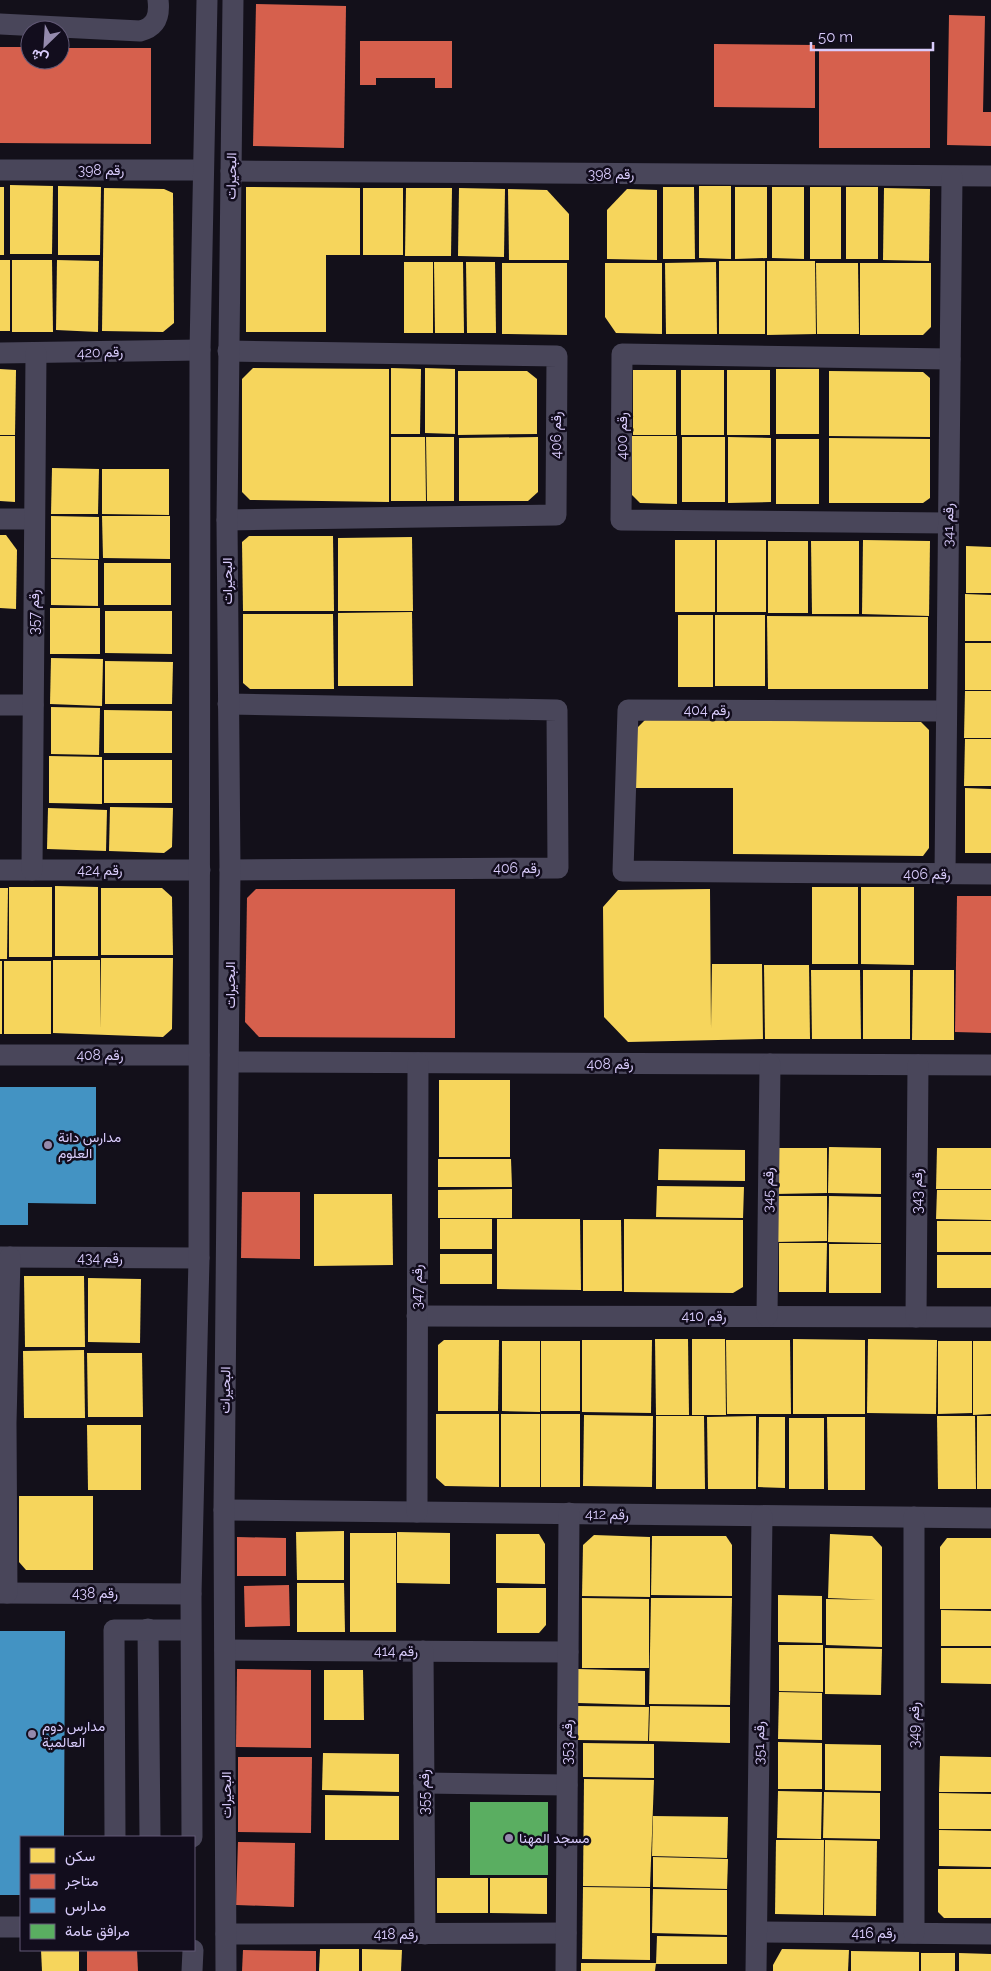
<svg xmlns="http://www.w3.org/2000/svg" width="991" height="1971" viewBox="0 0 991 1971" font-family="Raleway,Vazirmatn,sans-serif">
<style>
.homes{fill:#f6d55c}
.shops{fill:#d6604d}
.schools{fill:#4393c3}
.public{fill:#5aae61}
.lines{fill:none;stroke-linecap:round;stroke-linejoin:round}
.minor{stroke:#49465a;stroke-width:21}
.poi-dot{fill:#948aad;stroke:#120d1d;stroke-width:2}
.labels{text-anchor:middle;stroke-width:5;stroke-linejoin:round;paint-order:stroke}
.street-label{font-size:14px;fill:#d9ccfc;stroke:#120d1d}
.poi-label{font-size:14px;fill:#d9ccfc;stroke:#120d1d;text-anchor:start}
</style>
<rect width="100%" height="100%" fill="#13101a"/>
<g class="homes">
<polygon points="10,185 53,186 52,254 10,254"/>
<polygon points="58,186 101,187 100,255 58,255"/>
<polygon points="699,186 731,186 731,259 699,258"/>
<rect x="0" y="187" width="4" height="68"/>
<polygon points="246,187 360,188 360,255 326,255 326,332 246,332"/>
<polygon points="663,187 694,187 695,259 663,259"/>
<polygon points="735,187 767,187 767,258 735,259"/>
<polygon points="772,187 804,187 804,259 772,258"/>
<rect x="810" y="187" width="31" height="72"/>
<rect x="846" y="187" width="32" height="72"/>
<polygon points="104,188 164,189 173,193 174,323 163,332 102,331"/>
<rect x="363" y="188" width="40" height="67"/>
<polygon points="406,188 452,188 451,256 405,256"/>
<polygon points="459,188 505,189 504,257 458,256"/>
<polygon points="884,188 930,189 929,261 883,260"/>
<polygon points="508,189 547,190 569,214 569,260 509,260"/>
<polygon points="627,189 657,190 657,260 607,259 607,210"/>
<rect x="0" y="260" width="10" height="71"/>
<polygon points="12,260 52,260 53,332 12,332"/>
<polygon points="57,260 99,261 98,332 56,330"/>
<rect x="719" y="261" width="46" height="73"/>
<polygon points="767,261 815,261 816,334 767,335"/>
<rect x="404" y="262" width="29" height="71"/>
<polygon points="434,262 463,262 464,333 435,333"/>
<polygon points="466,262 495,262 496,333 467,333"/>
<polygon points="716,262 717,334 666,334 665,263"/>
<polygon points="502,263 567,263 567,335 502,334"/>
<polygon points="605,263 662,263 662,334 616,333 605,317"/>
<polygon points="816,263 858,263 859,334 817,334"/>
<polygon points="860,263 931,263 931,327 923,335 860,335"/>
<polygon points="253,368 389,369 389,502 250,500 242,492 242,379"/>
<polygon points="391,368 421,369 420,434 391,434"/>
<polygon points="425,368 455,369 455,434 425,433"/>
<polygon points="0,369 16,370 15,435 0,435"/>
<rect x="776" y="369" width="43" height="65"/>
<rect x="633" y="370" width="43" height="65"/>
<rect x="681" y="370" width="43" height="65"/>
<rect x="727" y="370" width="43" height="65"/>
<polygon points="458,371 527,371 537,379 537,434 458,435"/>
<polygon points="829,371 923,372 930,378 930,437 829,436"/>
<polygon points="0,436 15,436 15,502 0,501"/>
<polygon points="632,436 677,436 677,504 640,503 632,495"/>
<polygon points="391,437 425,437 426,501 391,501"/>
<polygon points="426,437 454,437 454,501 427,501"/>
<polygon points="538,437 538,492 528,501 459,501 459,438"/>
<rect x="682" y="437" width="43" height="65"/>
<polygon points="728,437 771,438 771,502 728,503"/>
<polygon points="829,438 930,439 930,498 923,503 829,503"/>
<rect x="776" y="439" width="43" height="65"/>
<polygon points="52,468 99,469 98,514 51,514"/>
<polygon points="102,469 169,469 169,515 102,514"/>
<polygon points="51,516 99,517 99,559 51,558"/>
<polygon points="102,516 170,516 170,559 103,558"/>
<polygon points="0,535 6,535 17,550 16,609 0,608"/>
<polygon points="249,536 333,536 334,611 243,611 242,542"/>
<polygon points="412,537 413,611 338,611 338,538"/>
<rect x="675" y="540" width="40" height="72"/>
<rect x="717" y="540" width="49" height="72"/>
<polygon points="863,540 930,541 929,616 862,614"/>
<rect x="768" y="541" width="40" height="72"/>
<polygon points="811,541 859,541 859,614 812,614"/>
<polygon points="966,546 991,547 991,593 966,593"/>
<polygon points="51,559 98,560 98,606 51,605"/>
<rect x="104" y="563" width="67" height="42"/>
<polygon points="965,594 991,595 991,641 965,641"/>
<rect x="50" y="608" width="50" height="46"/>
<polygon points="105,611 172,611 172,654 105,653"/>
<polygon points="412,612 413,686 338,686 338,613"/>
<polygon points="243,614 333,614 334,689 250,689 243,683"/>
<rect x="678" y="615" width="35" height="72"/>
<rect x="715" y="615" width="50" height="71"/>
<polygon points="767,616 928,617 928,689 768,689"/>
<rect x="965" y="643" width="26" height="47"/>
<polygon points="51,658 103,659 102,706 50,704"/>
<polygon points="105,661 173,662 172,704 105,704"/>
<polygon points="965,691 991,691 991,738 964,738"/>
<polygon points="51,707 100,708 99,755 51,754"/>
<polygon points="104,710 172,711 172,753 104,753"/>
<polygon points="645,720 921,722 929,730 929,848 923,856 733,854 733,788 633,788 633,732"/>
<polygon points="965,739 991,739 991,786 964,786"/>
<polygon points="49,756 102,757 102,804 49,803"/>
<rect x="104" y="760" width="68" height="43"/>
<polygon points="965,788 991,789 991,853 965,853"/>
<polygon points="110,807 173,808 172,847 164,853 109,851"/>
<polygon points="48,808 107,810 106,851 47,849"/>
<polygon points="55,886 98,887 98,956 55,956"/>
<rect x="9" y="887" width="43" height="70"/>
<rect x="812" y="887" width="46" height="77"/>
<polygon points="861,887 914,887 914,965 861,964"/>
<polygon points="0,888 8,888 7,959 0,959"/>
<polygon points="101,888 162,888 172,897 173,955 101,955"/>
<polygon points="710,889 711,1029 712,964 762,964 763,1039 628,1042 604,1017 603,907 618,890"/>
<polygon points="101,958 173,958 172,1029 163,1037 53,1033 53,960 100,960 101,1029"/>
<rect x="0" y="961" width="2" height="73"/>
<rect x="4" y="961" width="47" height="73"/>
<polygon points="764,965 809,965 810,1039 765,1039"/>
<polygon points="811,970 860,970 861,1039 812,1039"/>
<rect x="863" y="970" width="47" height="69"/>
<polygon points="913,970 954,970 954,1040 912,1040"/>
<rect x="439" y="1080" width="71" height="77"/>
<polygon points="829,1147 881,1148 881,1194 828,1193"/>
<polygon points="775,1148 827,1148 827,1193 775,1194"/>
<polygon points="937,1148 991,1148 991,1189 936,1189"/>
<polygon points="659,1149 745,1150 745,1181 658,1180"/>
<polygon points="438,1159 511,1159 512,1187 438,1187"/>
<polygon points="657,1186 744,1187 743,1218 656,1217"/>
<polygon points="512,1189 512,1218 438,1218 438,1190"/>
<polygon points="937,1190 991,1190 991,1220 936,1219"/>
<polygon points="314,1194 392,1194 393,1265 314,1266"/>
<polygon points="774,1196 827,1196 827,1241 775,1242"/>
<polygon points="829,1196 881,1197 881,1243 828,1242"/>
<rect x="440" y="1219" width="52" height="30"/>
<polygon points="497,1219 580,1219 581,1290 497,1289"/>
<polygon points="624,1219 743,1220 743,1287 733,1293 624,1292"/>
<polygon points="583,1220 621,1220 622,1291 583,1291"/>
<rect x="937" y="1221" width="54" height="31"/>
<polygon points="779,1243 827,1243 826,1292 779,1292"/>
<rect x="829" y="1244" width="52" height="49"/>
<rect x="440" y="1254" width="52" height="30"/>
<rect x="937" y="1255" width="54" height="33"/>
<polygon points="24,1276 84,1276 85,1347 25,1347"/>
<polygon points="88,1278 141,1279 140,1343 88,1342"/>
<polygon points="655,1339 688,1339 689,1415 656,1415"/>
<polygon points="692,1339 725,1339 726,1415 692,1415"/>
<polygon points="793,1339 865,1340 865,1414 793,1414"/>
<polygon points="868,1339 937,1340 936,1414 867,1413"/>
<polygon points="444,1340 499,1340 498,1411 438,1411 438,1345"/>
<polygon points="582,1340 652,1340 651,1413 582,1412"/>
<polygon points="726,1340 790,1340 791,1414 727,1414"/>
<polygon points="502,1341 540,1341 540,1412 502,1411"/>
<rect x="541" y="1341" width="39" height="70"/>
<polygon points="938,1341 972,1341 972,1413 938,1414"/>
<polygon points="973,1341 991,1341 991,1414 973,1415"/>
<polygon points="84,1350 85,1418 24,1418 23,1351"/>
<polygon points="87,1353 142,1353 143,1417 88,1417"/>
<polygon points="436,1414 499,1414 499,1487 445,1486 436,1478"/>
<rect x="501" y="1414" width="39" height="73"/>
<rect x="541" y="1414" width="39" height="73"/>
<polygon points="584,1415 653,1416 652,1487 583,1486"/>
<polygon points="656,1416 704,1416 705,1489 656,1489"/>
<polygon points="756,1416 756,1489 708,1489 707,1417"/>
<polygon points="937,1416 975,1416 976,1489 938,1489"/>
<rect x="977" y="1416" width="14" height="73"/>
<polygon points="759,1417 785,1417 785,1488 758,1487"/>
<polygon points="827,1417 865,1417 865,1490 828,1490"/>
<rect x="789" y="1418" width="35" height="71"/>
<polygon points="87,1425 141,1425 141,1490 88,1490"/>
<polygon points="19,1496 93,1496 93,1570 26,1570 19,1562"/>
<polygon points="344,1531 344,1580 297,1580 296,1532"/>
<polygon points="397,1532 450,1533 450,1584 397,1583"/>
<rect x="350" y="1533" width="46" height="99"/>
<polygon points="496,1534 539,1534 545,1544 545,1584 496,1583"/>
<polygon points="830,1534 872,1536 882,1547 882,1647 826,1645 826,1599 876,1600 828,1598"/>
<polygon points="594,1535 650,1537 650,1597 582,1596 583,1545"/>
<polygon points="652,1536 726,1536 732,1545 732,1596 651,1595"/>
<polygon points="947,1538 991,1538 991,1609 940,1609 940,1547"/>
<polygon points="297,1583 344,1583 345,1632 297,1632"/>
<polygon points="497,1588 546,1588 546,1625 539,1633 497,1633"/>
<polygon points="778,1595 822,1596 822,1643 778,1642"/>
<polygon points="582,1598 649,1599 649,1668 582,1668"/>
<polygon points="651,1598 732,1598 730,1705 649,1704"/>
<polygon points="941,1610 991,1611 991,1646 941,1646"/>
<polygon points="779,1645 823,1645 823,1692 779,1691"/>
<polygon points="825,1648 882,1649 881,1695 825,1694"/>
<polygon points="941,1648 991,1648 991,1684 941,1683"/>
<polygon points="578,1669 645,1671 645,1705 578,1703"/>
<polygon points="324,1670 363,1670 364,1720 324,1720"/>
<polygon points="779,1692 822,1693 822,1740 778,1739"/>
<polygon points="578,1706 649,1707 648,1741 578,1740"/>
<polygon points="650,1706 730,1707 730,1743 649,1741"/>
<polygon points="778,1742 822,1743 822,1789 778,1789"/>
<polygon points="583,1743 654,1744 654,1778 583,1777"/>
<polygon points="825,1744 881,1745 881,1791 825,1790"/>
<polygon points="323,1753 399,1754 399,1792 322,1790"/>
<polygon points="940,1756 991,1757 991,1792 939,1792"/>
<polygon points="584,1779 654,1780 650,1887 583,1886"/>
<polygon points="778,1791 822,1792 821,1839 777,1838"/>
<polygon points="824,1792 880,1793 880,1839 823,1838"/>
<polygon points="939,1793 991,1794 991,1829 939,1829"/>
<polygon points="325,1795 399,1796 399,1840 325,1840"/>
<polygon points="653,1816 728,1817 727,1858 652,1856"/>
<polygon points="939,1830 991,1831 991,1867 939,1866"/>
<polygon points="776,1840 824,1840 823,1915 775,1914"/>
<polygon points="825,1840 877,1841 876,1916 824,1915"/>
<polygon points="653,1857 728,1859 727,1889 653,1887"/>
<polygon points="938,1869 991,1869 991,1918 944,1918 938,1912"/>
<rect x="437" y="1878" width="51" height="35"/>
<polygon points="490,1878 547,1878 547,1914 490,1913"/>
<polygon points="583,1887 650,1888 650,1960 582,1959"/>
<polygon points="653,1889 727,1890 727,1935 652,1933"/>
<polygon points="657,1936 727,1937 727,1964 656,1964"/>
<polygon points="320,1949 359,1949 359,1971 319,1971"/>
<polygon points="362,1949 402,1950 401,1971 362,1971"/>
<polygon points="782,1949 849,1950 848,1971 773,1971 773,1965"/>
<polygon points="41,1950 79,1950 79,1971 42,1971"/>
<polygon points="851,1951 919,1952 919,1971 851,1971"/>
<rect x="921" y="1953" width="34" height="18"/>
<polygon points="959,1953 991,1954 991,1971 959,1971"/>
<polygon points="581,1963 656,1963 655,1971 581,1971"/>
</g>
<g class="shops">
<polygon points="256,4 346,6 344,148 253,146"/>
<polygon points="949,15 985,16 983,112 991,112 991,146 947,145"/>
<polygon points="360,41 452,41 452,88 435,88 435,78 376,78 376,85 360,85"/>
<polygon points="714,44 815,45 815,108 714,107"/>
<polygon points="0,47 30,47 30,60 60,60 60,48 151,48 151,144 0,143"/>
<rect x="819" y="51" width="111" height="97"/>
<polygon points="256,889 455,889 455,1038 259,1037 245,1022 247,898"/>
<polygon points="957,896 991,896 991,1033 955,1032"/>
<polygon points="242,1192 300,1192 300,1259 241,1258"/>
<polygon points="237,1537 286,1538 286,1576 237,1576"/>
<polygon points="289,1585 290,1626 245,1627 244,1586"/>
<polygon points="237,1669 311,1670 311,1748 236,1747"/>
<polygon points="238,1757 312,1757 311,1833 238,1832"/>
<polygon points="238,1842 295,1843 294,1907 236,1905"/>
<polygon points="87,1950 137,1950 138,1971 87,1971"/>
<polygon points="243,1950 316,1951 316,1971 242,1971"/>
</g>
<g class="schools">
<polygon points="0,1087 96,1087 96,1204 28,1203 28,1225 0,1225"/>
<polygon points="0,1631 65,1631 64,1837 21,1837 21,1895 0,1895"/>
</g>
<rect class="public" x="470" y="1802" width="78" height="73"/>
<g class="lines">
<g class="minor">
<path d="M0 24 140 31C156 27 160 16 158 0"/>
<polyline points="0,170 202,170"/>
<polyline points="231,171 991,176"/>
<polyline points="0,353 200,350"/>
<polyline points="0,519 34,519"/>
<polyline points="227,520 556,515 557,356 228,351"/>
<polyline points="948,523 621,520 622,354 950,359"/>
<polyline points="228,704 557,710 558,868 230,870"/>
<polyline points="0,705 33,705"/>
<polyline points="946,711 628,710 623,871 991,874"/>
<polyline points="0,870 200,870"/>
<polyline points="32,870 36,353"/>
<polyline points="945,874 952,177"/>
<polyline points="0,1055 199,1055"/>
<polyline points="230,1062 991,1065"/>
<polyline points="0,1257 199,1258"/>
<polyline points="417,1316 991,1317"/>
<polyline points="767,1316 770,1064"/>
<polyline points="916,1317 918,1065"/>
<polyline points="224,1510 991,1518"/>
<polyline points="417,1512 418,1063"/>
<polyline points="0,1593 191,1594"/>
<polyline points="7,1593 6,1423 10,1257"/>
<polyline points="148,1629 150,1837"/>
<polyline points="225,1650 568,1652"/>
<polyline points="423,1651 425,1934"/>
<polyline points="424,1783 567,1785"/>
<polyline points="115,1837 114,1630 190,1630"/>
<polyline points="192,1837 191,1594 199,1258 200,350 207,0"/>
<polyline points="0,1927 21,1927"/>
<polyline points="757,1932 991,1934"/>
<polyline points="914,1933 914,1517"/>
<polyline points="226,1934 566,1933"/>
<polyline points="192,1971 193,1950"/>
<polyline points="226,1971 224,1510 230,870 227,520 233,0"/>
<polyline points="566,1971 569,1513"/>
<polyline points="756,1971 762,1516"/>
</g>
</g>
<g class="poi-dot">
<circle cx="48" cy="1145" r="5"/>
<circle cx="32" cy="1734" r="5"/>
<circle cx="509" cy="1838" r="5"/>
</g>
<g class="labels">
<g class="street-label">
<text x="101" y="175">رقم 398</text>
<text x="611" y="179">رقم 398</text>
<text transform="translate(231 176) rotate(-89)" y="5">البحيرات</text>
<text transform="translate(100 352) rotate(-1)" y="5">رقم 420</text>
<text transform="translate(556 435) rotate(-90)" y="5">رقم 406</text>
<text transform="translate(622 436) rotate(-90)" y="5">رقم 400</text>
<text transform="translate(948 525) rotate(-89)" y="5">رقم 341</text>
<text transform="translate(227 581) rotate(-90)" y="5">البحيرات</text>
<text transform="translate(34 612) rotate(-90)" y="5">رقم 357</text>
<text x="707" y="715">رقم 404</text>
<text x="517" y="873">رقم 406</text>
<text x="100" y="875">رقم 424</text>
<text x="927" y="879">رقم 406</text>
<text transform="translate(230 985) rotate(-90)" y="5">البحيرات</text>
<text x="100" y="1060">رقم 408</text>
<text x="610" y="1069">رقم 408</text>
<text transform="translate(768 1190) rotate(-89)" y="5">رقم 345</text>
<text transform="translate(917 1191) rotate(-90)" y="5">رقم 343</text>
<text x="100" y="1263">رقم 434</text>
<text transform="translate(417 1287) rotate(-90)" y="5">رقم 347</text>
<text x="704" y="1321">رقم 410</text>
<text transform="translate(225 1390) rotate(-89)" y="5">البحيرات</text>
<text transform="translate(607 1514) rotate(1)" y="5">رقم 412</text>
<text x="95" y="1598">رقم 438</text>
<text x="396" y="1656">رقم 414</text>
<text transform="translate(914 1725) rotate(-90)" y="5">رقم 349</text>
<text transform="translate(567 1742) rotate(-90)" y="5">رقم 353</text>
<text transform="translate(759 1743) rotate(-89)" y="5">رقم 351</text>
<text transform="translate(424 1792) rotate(-90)" y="5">رقم 355</text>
<text transform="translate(226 1795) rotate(-90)" y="5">البحيرات</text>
<text x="874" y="1938">رقم 416</text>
<text x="396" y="1939">رقم 418</text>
</g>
<g class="poi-label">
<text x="58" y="1142">مدارس دانة<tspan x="58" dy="16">العلوم</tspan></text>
<text x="42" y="1731">مدارس دوم<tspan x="42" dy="16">العالمية</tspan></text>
<text x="519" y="1843">مسجد المهنا</text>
</g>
</g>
<rect x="20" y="1836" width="175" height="115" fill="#120d1d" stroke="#625976"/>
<rect x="30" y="1848" width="25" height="15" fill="#f6d55c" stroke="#625976"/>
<text x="65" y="1861" font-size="15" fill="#d9ccfc">سكن</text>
<rect x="30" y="1874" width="25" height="15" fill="#d6604d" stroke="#625976"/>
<text x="65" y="1886" font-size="15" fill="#d9ccfc">متاجر</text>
<rect x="30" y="1898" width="25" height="15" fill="#4393c3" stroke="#625976"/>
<text x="65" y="1911" font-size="15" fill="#d9ccfc">مدارس</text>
<rect x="30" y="1924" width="25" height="15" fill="#5aae61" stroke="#625976"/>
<text x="65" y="1936" font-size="15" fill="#d9ccfc">مرافق عامة</text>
<g transform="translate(45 45) rotate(205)"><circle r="24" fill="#120d1d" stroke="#625976"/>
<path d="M0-4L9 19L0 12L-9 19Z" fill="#948aad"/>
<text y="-8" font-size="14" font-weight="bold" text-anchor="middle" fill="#d9ccfc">ش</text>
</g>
<path d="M811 42v8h122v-8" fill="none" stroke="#d9ccfc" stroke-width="2.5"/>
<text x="818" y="42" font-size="15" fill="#d9ccfc" stroke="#120d1d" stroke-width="4" paint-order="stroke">50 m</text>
</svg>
